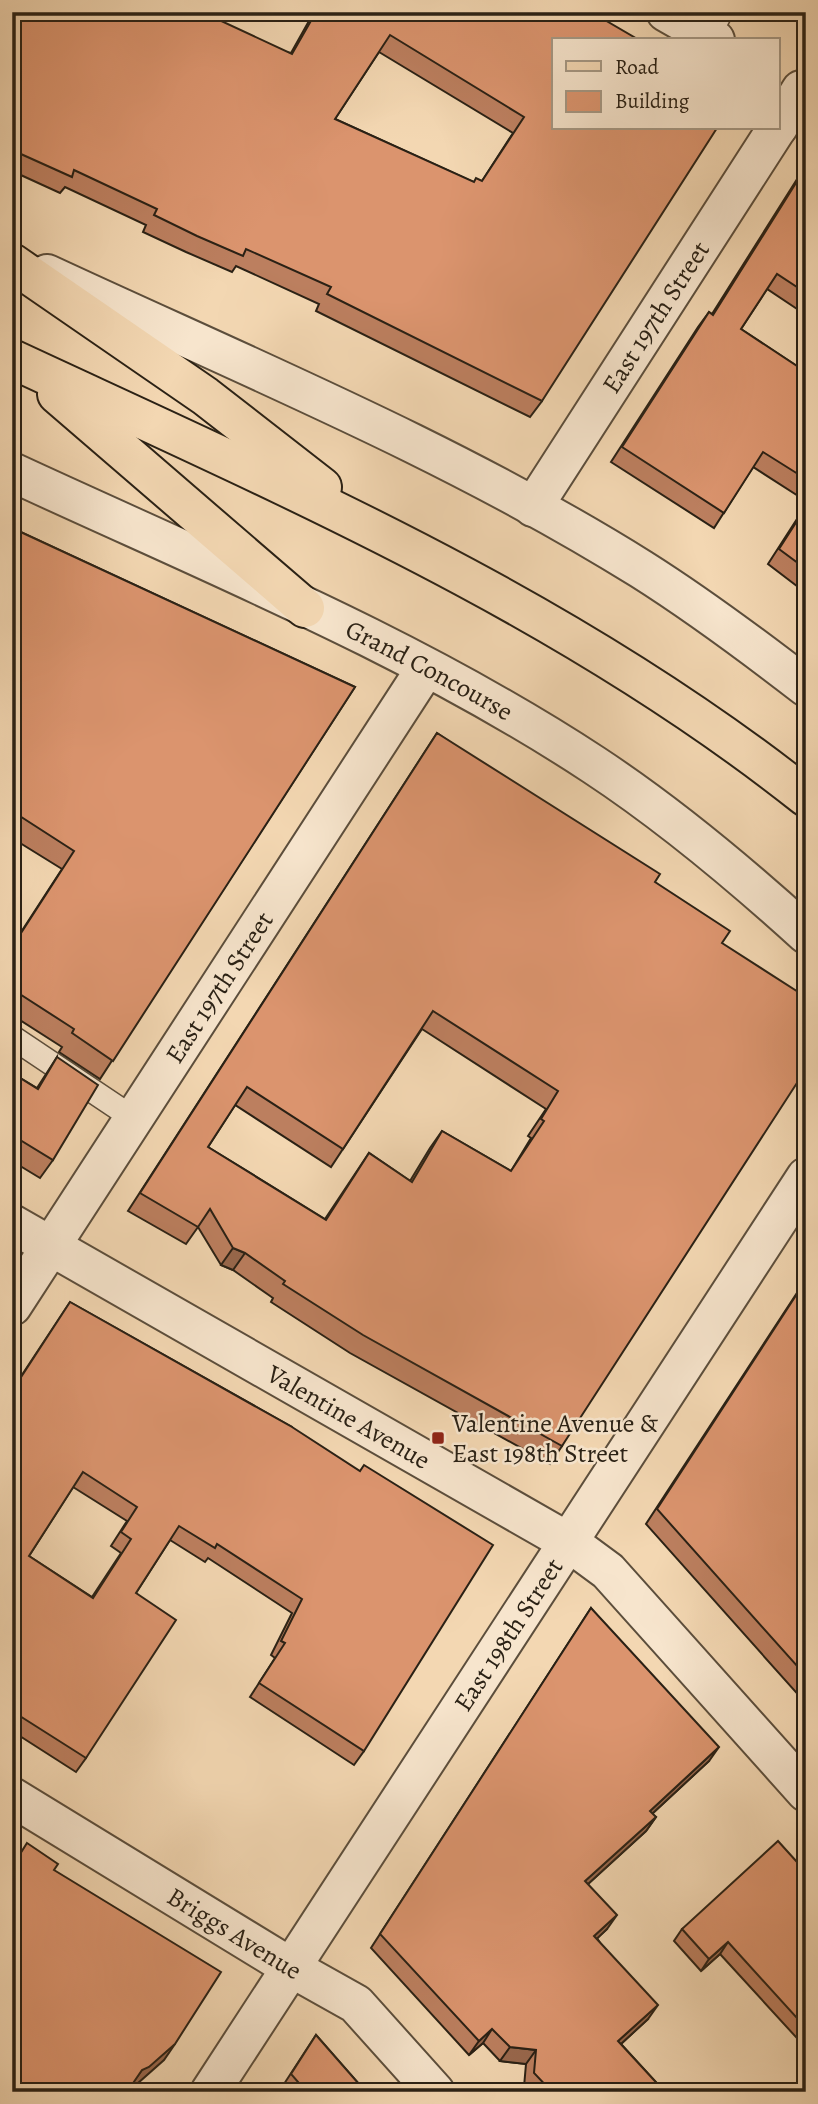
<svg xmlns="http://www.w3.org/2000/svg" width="818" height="2104" viewBox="0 0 818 2104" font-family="Alegreya,serif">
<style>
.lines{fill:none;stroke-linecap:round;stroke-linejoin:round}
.service-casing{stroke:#5c4e3c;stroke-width:26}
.minor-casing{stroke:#5c4e3c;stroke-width:42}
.tertiary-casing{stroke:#5c4e3c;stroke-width:42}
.primary-casing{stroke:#2a2115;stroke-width:42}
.service{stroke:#f7e5cd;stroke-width:23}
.minor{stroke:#f7e5cd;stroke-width:38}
.tertiary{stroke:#f7e5cd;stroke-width:38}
.primary{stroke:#f3d7b2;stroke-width:38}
.wall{fill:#bc7f5f;stroke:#2a2115;stroke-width:2;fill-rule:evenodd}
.shaded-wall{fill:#99684d;stroke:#2a2115;stroke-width:2}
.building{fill:#db946e;stroke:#2a2115;stroke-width:2;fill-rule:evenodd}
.poi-dot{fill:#8f2418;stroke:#f7e5cd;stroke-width:2.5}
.labels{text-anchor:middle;stroke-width:5;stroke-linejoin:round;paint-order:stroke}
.street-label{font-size:26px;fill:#2a2115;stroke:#f7e5cd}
.poi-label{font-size:26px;fill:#2a2115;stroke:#f7e5cd;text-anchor:start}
</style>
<rect width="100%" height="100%" fill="#f3d7b2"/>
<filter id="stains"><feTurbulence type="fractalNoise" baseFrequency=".00286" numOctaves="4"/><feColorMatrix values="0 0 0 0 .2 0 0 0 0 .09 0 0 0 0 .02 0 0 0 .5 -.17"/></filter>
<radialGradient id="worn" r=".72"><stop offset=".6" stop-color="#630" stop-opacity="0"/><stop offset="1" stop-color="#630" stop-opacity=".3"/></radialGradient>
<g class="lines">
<defs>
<g id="service">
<polyline points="708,36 721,12"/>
<polyline points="12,1037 133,1118"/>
</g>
<g id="minor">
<polyline points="666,12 715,40"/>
<polyline points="778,127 801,90"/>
<path id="s1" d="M533 507 777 128"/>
<path id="s2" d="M12 1224 570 1543 608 1571 806 1792"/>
<path id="s3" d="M12 1306 426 668"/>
<path id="s4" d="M12 1797 290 1967 356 2004 435 2092"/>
</g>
<g id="tertiary">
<path d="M47 274C247 367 454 452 641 569 698 605 753 646 806 687"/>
<path id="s5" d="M12 472C208 563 413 646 594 765 670 815 739 873 806 934"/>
<path id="s6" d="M210 2092 806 1177"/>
</g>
<g id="primary">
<polyline points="12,263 205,396 322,487"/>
<path d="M12 359C287 487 567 607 806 797"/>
<polyline points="57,394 305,608"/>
</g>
</defs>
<use href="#service" class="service-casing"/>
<use href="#minor" class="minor-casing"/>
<use href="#tertiary" class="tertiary-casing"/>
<use href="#primary" class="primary-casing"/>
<use href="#service" class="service"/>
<use href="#minor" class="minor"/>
<use href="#tertiary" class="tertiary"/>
<use href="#primary" class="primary"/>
</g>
<g class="wall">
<path d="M12 12 291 53 314 12H591L542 401 530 417 316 311 319 304 236 266 232 272 186 252 143 232 146 225 65 187 60 193 12 171ZM379 52 513 133 482 181 473 182 335 119Z"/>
<polygon points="806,165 806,315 767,289 741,329 806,372 806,501 753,467 714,528 611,462 698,327 709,312 712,314"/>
<polygon points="806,505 806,593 768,564"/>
<polygon points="12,528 355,687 100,1079 59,1052 62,1047 12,1015 12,946 62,869 12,838"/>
<path d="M437 733 655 882 722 943 562 1446 550 1464 350 1353 271 1302 273 1298 233 1270 221 1265 198 1227 186 1244 128 1211ZM422 1029 546 1109 528 1136 531 1138 511 1171 442 1131 430 1148 410 1181 369 1153 325 1219 208 1147 235 1105 331 1167Z"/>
<polygon points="57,1057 53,1160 40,1178 12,1161 12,1073 37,1088"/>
<polygon points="806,1279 806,1696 802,1699 646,1524"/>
<path d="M70 1302 292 1427 364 1751 354 1765 250 1697 275 1658 271 1655 292 1613 208 1558 205 1562 170 1540 136 1593 86 1758 76 1772 12 1731V1390ZM73 1487 127 1521 111 1546 121 1553 92 1597 29 1556Z"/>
<polygon points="591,1608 709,1761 652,1814 656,1817 646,1831 588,1884 607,1929 597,1938 648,2019 621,2044 665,2092 529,2092 524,2087 526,2064 500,2061 483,2043 469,2055 371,1948"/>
<polygon points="806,1872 806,2048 720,1954 701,1971 674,1941 682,1929"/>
<polygon points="316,2035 366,2092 287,2092 282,2087"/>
</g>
<g class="shaded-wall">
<polygon points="233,1248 245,1253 233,1270 221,1265"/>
<polygon points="719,1747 709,1761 640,1825 650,1811"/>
<polygon points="656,1817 646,1831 576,1895 585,1881"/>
<polygon points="617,1915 607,1929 585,1950 594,1936"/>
<polygon points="728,1942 720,1954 701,1971 709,1959"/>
<polygon points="658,2005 648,2019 609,2055 618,2041"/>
<polygon points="492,2029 483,2043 469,2055 479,2041"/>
<polygon points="175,2044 164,2060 138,2083 131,2085 142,2070"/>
<polygon points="510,2047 536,2050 526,2064 500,2061"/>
</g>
<g class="building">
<path d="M12 12H202L292 54 316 12H591L639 40H554V128H717L542 401 327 294 331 287 246 249 243 256 197 236 154 215 157 209 74 170 72 177 12 150ZM390 35 524 117 482 181 476 178 474 182 335 119Z"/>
<polygon points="806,167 806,293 777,274 741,329 806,372 806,479 763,452 724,513 622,447 709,312 713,315"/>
<polygon points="806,507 806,569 779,549"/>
<polygon points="12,528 355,687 113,1061 72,1033 74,1029 12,989 12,947 74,851 12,811"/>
<path d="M437 733 660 874 655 882 730 931 722 943 806 997V1069L562 1446 363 1335 283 1284 285 1281 245 1253 233 1248 210 1209 198 1227 140 1193ZM433 1011 558 1091 541 1119 544 1121 511 1171 442 1131 412 1182 369 1153 326 1220 208 1147 247 1087 343 1149Z"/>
<polygon points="57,1057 98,1085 53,1160 12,1135 12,1073 38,1089"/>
<polygon points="806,1280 806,1676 657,1509"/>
<path d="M70 1302 292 1427 360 1471 364 1465 493 1545 364 1751 259 1683 285 1643 281 1641 302 1599 217 1544 215 1548 179 1526 136 1593 176 1620 86 1758 12 1711V1391ZM83 1472 137 1507 121 1532 131 1539 93 1598 29 1556Z"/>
<polygon points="591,1608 719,1747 650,1811 656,1817 585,1881 617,1915 594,1936 658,2005 618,2041 665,2092 552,2092 534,2073 536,2050 510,2047 492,2029 479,2041 380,1934"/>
<polygon points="778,1841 806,1872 806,2028 728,1942 709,1959 682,1929"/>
<polygon points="27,1843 58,1864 54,1870 221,1972 175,2044 149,2067 142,2070 127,2092 12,2092 12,1860 15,1862"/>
<polygon points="316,2035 366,2092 303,2092 305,2090 291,2074"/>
</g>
<rect class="poi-dot" x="431" y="1431" width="14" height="14" rx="3.5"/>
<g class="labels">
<g class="street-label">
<text dy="9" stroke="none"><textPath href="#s1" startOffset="226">East 197th Street</textPath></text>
<text dy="9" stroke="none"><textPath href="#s5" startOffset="462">Grand Concourse</textPath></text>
<text dy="9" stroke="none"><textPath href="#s3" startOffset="380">East 197th Street</textPath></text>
<text dy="9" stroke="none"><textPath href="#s2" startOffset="388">Valentine Avenue</textPath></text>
<text dy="9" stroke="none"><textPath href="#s6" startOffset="546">East 198th Street</textPath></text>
<text dy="9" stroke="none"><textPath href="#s4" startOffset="261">Briggs Avenue</textPath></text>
</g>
<g class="poi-label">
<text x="452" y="1432">Valentine Avenue &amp;<tspan x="452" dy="30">East 198th Street</tspan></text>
</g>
</g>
<rect width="818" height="2104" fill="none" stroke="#f3d7b2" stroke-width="42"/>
<rect x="14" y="14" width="790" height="2076" fill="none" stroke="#2a2115" stroke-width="3.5"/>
<rect x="21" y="21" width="776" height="2062" fill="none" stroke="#2a2115" stroke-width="2"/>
<rect x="552" y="38" width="228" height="91" fill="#f7e5cd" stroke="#a59783" stroke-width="2"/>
<rect x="566" y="61" width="35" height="10" fill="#f3d7b2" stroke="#a59783" stroke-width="2"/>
<text x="615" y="74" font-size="21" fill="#2a2115">Road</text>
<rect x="566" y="91" width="35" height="21" fill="#db946e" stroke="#a59783" stroke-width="2"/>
<text x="615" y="108" font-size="21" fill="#2a2115">Building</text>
<rect width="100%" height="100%" filter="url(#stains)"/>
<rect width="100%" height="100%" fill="url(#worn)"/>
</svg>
